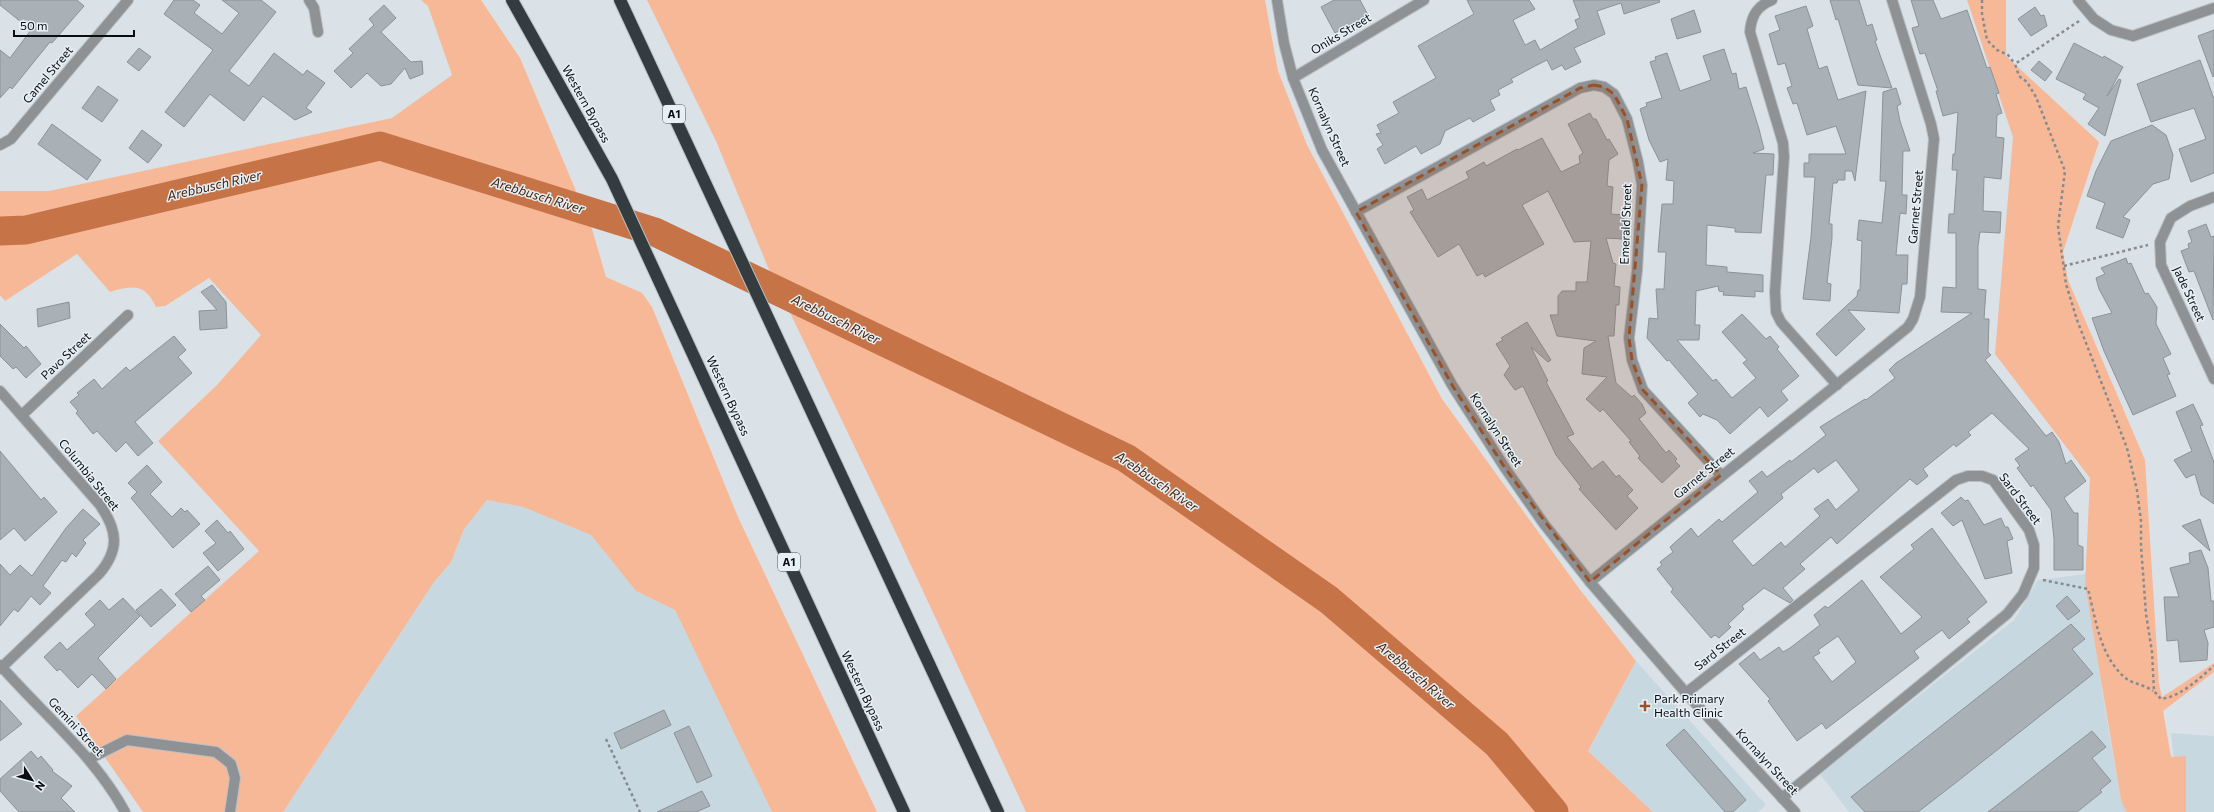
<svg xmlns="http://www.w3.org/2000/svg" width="2214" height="812" viewBox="0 0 2214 812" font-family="Commissioner,sans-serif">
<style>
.built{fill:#c8d8e1}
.green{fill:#f7b898}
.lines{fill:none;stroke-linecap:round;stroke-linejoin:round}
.river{stroke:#c67447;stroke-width:29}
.building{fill:#a9b1b6;stroke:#8b9397;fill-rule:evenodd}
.minor-casing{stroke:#b9c0c5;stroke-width:12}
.highway-casing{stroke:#b9c0c5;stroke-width:14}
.path{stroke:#858b8e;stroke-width:2.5;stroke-dasharray:3 3;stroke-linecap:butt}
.minor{stroke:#8f9294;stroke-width:10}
.highway{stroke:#353c3f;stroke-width:12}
.marked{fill:#98522a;fill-opacity:0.2;stroke:#98522a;stroke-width:3;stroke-dasharray:8 5;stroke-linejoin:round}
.poi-dot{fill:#98522a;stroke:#e7f0f5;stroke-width:1.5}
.labels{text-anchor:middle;stroke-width:3;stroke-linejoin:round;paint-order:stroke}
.shield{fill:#e7f0f5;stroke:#4d5255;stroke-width:1}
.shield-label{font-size:11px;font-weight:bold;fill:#0b0e10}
.street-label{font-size:12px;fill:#0b0e10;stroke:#e7f0f5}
.poi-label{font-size:12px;fill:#0b0e10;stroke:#e7f0f5;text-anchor:start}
.water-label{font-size:13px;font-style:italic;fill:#452310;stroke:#e7f0f5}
</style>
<rect width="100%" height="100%" fill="#dae2e7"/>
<g class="built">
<polygon points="487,500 523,507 591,535 636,591 675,610 772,812 283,812 434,582 451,562 464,529"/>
<polygon points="2086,574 2105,709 2121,800 2126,812 1849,812 1820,774 2014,620 2038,580"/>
<polygon points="1636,661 1766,805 1758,812 1653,812 1588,751"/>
<polygon points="2171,733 2214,736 2214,812 2180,812"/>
</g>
<g class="green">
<path d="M421 0H481L520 58 592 229 606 277 642 293 652 307 738 517 877 812H772L675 610 636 591 591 535 523 507 487 500 464 529 451 562 434 582 283 812H143L76 716 259 551 158 441 217 385 261 335 209 278 165 306 156 307C145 284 134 285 110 292L77 254 5 301 0 295V191H49L392 118 452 75 428 6Z"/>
<polygon points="647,0 1265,0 1278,71 1307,145 1442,399 1581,591 1636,661 1588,751 1653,812 1026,812 888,516 767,265 716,141"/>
<polygon points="1967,0 2006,0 2006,56 2099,142 2063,252 2068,280 2145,460 2159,684 2162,697 2214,663 2214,672 2163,711 2171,757 2186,756 2186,812 2126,812 2121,800 2085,584 2090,478 1995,354 2013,137"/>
</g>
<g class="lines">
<polyline class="river" points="0,231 26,230 380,146 655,232 1126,458 1329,600 1497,744 1554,812"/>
</g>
<g class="building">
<polygon points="0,0 77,0 84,6 52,43 50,42 12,89 10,87 0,98 0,50 10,58 31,30 0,5"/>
<polygon points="174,0 193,0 200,5 194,13 222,34 239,13 222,0 261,0 276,12 229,71 249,86 274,53 303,75 307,70 325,83 306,108 312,112 295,120 263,96 244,121 210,94 184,127 165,112 213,50 164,14"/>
<polygon points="1334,0 1360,0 1368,15 1335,33 1321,7"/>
<polygon points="1467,0 1529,0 1535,9 1513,20 1525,45 1535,40 1540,50 1578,28 1575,20 1580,18 1573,0 1659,0 1660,2 1624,14 1621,3 1597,11 1605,34 1574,48 1581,62 1565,70 1562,65 1552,70 1547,60 1535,66 1511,79 1513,82 1498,90 1500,95 1490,100 1495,110 1473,122 1470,118 1445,131 1440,144 1421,154 1416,146 1385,164 1377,149 1383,145 1376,134 1381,133 1377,125 1399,113 1393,102 1436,78 1418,46 1474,14"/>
<polygon points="1830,0 1859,0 1867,26 1872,24 1877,40 1875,41 1892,88 1858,85 1838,19 1836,20"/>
<path d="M1911 0H1933L1941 19 1967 10 1987 68 1990 67 1999 93 1996 94 2002 113 1997 115 1996 137 2004 138 2001 179 1984 177 1983 211 2001 212 2000 233 1980 232 1978 246V289L1986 290 1984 319H1989L1988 352 1991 355 1985 360 2046 436 2052 432 2059 442 2066 464 2071 460 2086 481 2064 498 2074 513H2078V545L2083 547V570H2054V539L2051 510 2033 485 2031 487 2017 468 2020 466 2015 459 2029 449 1992 413 1968 432 1971 435 1956 447 1954 444 1923 469 1928 476 1917 485 1910 479 1837 544 1831 537 1800 564 1805 569 1783 588 1793 600 1790 603 1764 588 1742 606 1744 609 1728 624 1731 627 1719 638 1715 635 1711 638 1671 592 1673 589 1657 569 1662 565 1660 562 1673 552 1670 547 1691 528 1698 537 1719 519 1722 522 1758 492 1749 481 1762 471 1767 477 1790 460 1791 462 1826 435 1820 427 1865 399 1866 400 1895 378 1889 370 1896 363 1972 313 1941 312 1943 287 1956 288V233H1948L1949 214H1954L1957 170H1952L1953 154H1955L1958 112 1943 116 1936 91H1938L1925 53 1920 54 1912 28 1919 26ZM1836 460 1859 490 1836 510 1828 499 1814 509 1820 516 1785 547 1781 542 1753 566 1732 541 1783 498 1781 494 1814 468 1818 473Z"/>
<polygon points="384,5 396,18 381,32 411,62 422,61 423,74 410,79 405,68 391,84 381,86 367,73 351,88 334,71 353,53 349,49 374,25 369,19"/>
<polygon points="1806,6 1813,26 1807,29 1819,69 1827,66 1838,100 1866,91 1855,181 1852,171 1845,171 1845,180 1838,180 1837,183 1833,183 1829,224 1832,224 1832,238 1827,283 1831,284 1830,301 1803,299 1811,237 1815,177 1804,177 1804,163 1809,163 1809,154 1846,154 1836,126 1807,135 1797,103 1793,104 1787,88 1792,86 1785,63 1778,65 1769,34 1780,30 1775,16"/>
<polygon points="2035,7 2041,16 2044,15 2047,26 2031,36 2018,19"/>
<polygon points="1694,10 1701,32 1677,39 1671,19"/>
<polygon points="2214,30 2214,76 2213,77 2198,36"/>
<polygon points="2074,43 2103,58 2104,56 2123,67 2107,96 2119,79 2121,80 2105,136 2088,124 2099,108 2083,99 2086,94 2056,79"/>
<polygon points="139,48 151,57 139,71 127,62"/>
<polygon points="1724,49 1732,74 1736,73 1739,89 1746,87 1759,129 1764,149 1753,153 1774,154 1773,175 1766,175 1761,233 1735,232 1735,228 1707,225 1706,265 1727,267 1727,272 1763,275 1763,292 1755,291 1755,297 1723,295 1724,292 1719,291 1718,286 1696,291 1695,325 1700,325 1699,340 1677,340 1713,381 1716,379 1732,398 1756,378 1743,363 1747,360 1722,332 1742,314 1766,339 1770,336 1779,347 1777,349 1799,376 1781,391 1788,400 1768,417 1760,407 1730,434 1717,420 1703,414 1700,417 1688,403 1698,394 1669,360 1667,361 1647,338 1649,318 1658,319 1656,289 1664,289 1666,252 1658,252 1662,204 1673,204 1674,181 1666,180 1668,159 1660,162 1649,140 1640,109 1647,106 1646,103 1662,98 1650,62 1656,60 1655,57 1667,53 1680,91 1711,80 1703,56"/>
<polygon points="2200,60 2214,99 2214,173 2191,182 2179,149 2206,139 2194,108 2151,122 2137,84"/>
<polygon points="2039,61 2052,72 2045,81 2031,70"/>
<polygon points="98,86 118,100 102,122 82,108"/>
<polygon points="1896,88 1901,104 1897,106 1900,121 1910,151 1903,151 1902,195 1907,195 1906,214 1900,213 1896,255 1908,255 1907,284 1902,284 1899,313 1848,310 1865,329 1836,356 1816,334 1857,296 1858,290 1860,290 1862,241 1857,240 1859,220 1882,223 1886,181 1880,181 1883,92"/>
<polygon points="1590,113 1593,119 1596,119 1607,140 1609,139 1618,154 1609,160 1607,186 1613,187 1611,214 1624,215 1623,239 1606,238 1613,263 1616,264 1614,286 1620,287 1619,305 1616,305 1614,336 1608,336 1616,383 1632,397 1634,395 1642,404 1646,413 1639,419 1666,453 1669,450 1677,459 1675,461 1680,466 1662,483 1638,458 1640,456 1629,442 1631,441 1603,409 1600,412 1586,399 1607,377 1582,374 1584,348 1596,341 1557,336 1550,315 1558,315 1558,296 1562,291 1576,291 1576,282 1587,282 1591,241 1574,242 1548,191 1522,205 1544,244 1485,277 1483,273 1477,276 1459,244 1438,257 1410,212 1414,210 1407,197 1422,189 1427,200 1469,178 1466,172 1484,162 1486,166 1517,149 1518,150 1542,138 1561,172 1580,163 1579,156 1583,153 1568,124"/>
<polygon points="52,124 101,160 87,180 38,144"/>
<polygon points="2152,125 2166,135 2173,155 2169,179 2153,184 2123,217 2130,220 2123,238 2096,228 2105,203 2087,196 2096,171 2111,141"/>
<polygon points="142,130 162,145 148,163 129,148"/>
<polygon points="2206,224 2211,237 2214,236 2213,320 2194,271 2189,272 2181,251 2189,248 2188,244 2192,242 2188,231"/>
<polygon points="2126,258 2128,264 2131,263 2145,294 2148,293 2157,307 2156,324 2171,354 2163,358 2170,374 2167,375 2176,396 2133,415 2104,351 2092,318 2112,313 2099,289 2096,278 2105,274 2101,268"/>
<polygon points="212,285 226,302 227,328 200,330 199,311 217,310 201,292"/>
<polygon points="69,302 70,318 38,327 37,309"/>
<polygon points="1527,322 1551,360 1548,362 1531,347 1548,381 1546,382 1574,434 1567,437 1592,469 1603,461 1616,477 1619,475 1633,490 1627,496 1638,508 1616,530 1579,489 1581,487 1556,455 1523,386 1515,390 1504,375 1510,366 1496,344 1503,340 1501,338"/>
<polygon points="0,324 24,348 26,346 41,364 26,378 16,367 13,369 0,356"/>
<polygon points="174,336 186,350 178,357 192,373 135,422 153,443 138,456 126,442 116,452 97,431 93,434 76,413 78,411 70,402 79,395 77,393 94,379 102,389 126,367 130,371"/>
<polygon points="2193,404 2203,425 2200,426 2214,462 2214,504 2201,495 2195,474 2186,478 2174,460 2192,451 2176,412"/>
<polygon points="0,451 41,500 44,497 57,512 25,541 14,528 0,540"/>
<polygon points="147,465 162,482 150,494 172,517 181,508 185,512 187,510 200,524 173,548 131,498 137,492 128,483"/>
<polygon points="1961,497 1965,501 1968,500 1984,525 2001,518 2005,527 2008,527 2013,539 2007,541 2012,573 1985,579 1962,520 1953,526 1941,513"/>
<polygon points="83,509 100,524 83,540 86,543 76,557 72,553 66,562 62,560 43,586 51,593 40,605 31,596 18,612 14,609 0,626 0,564 10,575 20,565 32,576 66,528"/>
<polygon points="2200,519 2210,551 2182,526"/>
<polygon points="217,520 228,533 230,531 244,549 218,571 203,553 216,543 205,531"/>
<path d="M1932 528 1987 602 1967 619 1970 622 1949 639 1942 630 1914 651 1919 658 1826 729 1822 723 1797 741 1768 701 1770 699 1739 664 1754 652 1760 660 1779 647 1783 652 1790 648 1820 625 1814 615 1825 606 1828 608 1862 580 1901 634 1922 617 1880 577 1914 549 1911 545ZM1838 636 1856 662 1832 682 1813 657 1820 653 1818 650Z"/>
<polygon points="2201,550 2208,568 2211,601 2214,601 2214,627 2204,630 2208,643 2207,660 2180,662 2178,640 2167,641 2164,597 2179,597 2170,568 2190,563 2189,553"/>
<polygon points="208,566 220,580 201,596 205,600 191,612 175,594"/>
<polygon points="161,589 176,605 151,627 136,610"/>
<polygon points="2067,596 2080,611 2068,620 2056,606"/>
<polygon points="123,598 140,616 98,658 116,679 106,689 92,674 78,688 60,669 57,671 44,657 60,642 67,650 95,625 85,614 100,600 109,610"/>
<polygon points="2071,624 2085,639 2072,649 2093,674 1958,781 1918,812 1865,812 1851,797"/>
<polygon points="0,700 22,724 0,741"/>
<polygon points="664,710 671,725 621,749 614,733"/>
<polygon points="689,726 712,776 697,783 674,733"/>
<polygon points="1684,729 1746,800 1733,812 1725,812 1666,745"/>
<polygon points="2092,731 2106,747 2092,758 2111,781 2100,790 2102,792 2077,812 1988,812"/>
<polygon points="31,751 38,759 41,756 53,770 52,771 72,786 61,798 75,812 19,812 0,791 0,779"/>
<polygon points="702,791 710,806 696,812 657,812"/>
</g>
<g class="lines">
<defs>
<g id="minor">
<polyline points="309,0 314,8 318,32"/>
<polyline points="1277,0 1284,43 1293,78 1322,150 1452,385 1505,468 1544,524 1590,582 1686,693 1795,812"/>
<path d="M1772 0C1757 6 1751 16 1750 32L1783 143 1784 157 1775 292 1776 312 1781 322 1837 385"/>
<polyline points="2078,0 2094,19 2111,30 2133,36 2214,8"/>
<polyline points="1293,78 1424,0"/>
<polyline points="0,145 11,139 128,0"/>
<polyline points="2214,197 2190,206 2171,218 2160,242 2161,265 2214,379"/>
<polyline points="1356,212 1580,88 1594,85 1604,87 1614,94 1627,119 1638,162 1642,185 1637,271 1629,338 1632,360 1643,390 1721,475"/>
<path d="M0 391 100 505C118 531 120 550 98 575L0 669"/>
<polyline points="22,415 128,315"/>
<path d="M1590 582C1695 496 1803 413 1908 327L1913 319 1920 297 1934 139 1931 124 1892 0"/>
<path d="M0 665C43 714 94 755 125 812"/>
<polyline points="1686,693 1956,480 1968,476 1982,476 1993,480 2029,530 2034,545 2034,568 2023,594 2007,614 1782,798"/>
<polyline points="89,759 127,740 216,752 231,764 235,778 230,812"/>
</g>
<g id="highway">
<polyline points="512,0 612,179 904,812"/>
<polyline points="620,0 998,812"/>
</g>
</defs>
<use href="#minor" class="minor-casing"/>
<use href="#highway" class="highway-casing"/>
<g class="path">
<polyline points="1982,0 1982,14 1987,40 1997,50 2008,55 2015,64"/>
<path d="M2079 21 2015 64 2019 76 2027 82 2036 97 2065 171 2058 226 2066 284 2077 320 2127 448 2137 490 2141 521V546L2146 614 2152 652 2154 691 2161 699C2182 696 2198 679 2214 666"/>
<polyline points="2064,266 2148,245"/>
<path d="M2043 580 2088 589C2096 620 2100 659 2128 680 2135 684 2145 685 2153 691"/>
<polyline points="606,739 640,812"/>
</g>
<use href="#minor" class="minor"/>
<use href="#highway" class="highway"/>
</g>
<path class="marked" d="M1594 85 1604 87 1614 94 1627 119 1642 185 1629 338 1632 360 1643 390 1721 475 1590 582 1505 468 1452 385 1356 212 1580 88Z"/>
<path class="poi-dot" d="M1643 700h4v4h4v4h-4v4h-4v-4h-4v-4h4z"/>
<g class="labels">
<g class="shield">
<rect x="663" y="105" width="22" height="18" rx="3"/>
<rect x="778" y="553" width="22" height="18" rx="3"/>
</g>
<g class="shield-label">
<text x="674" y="118">A1</text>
<text x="789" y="566">A1</text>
</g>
<g class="street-label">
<text transform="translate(1341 34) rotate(-31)" y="4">Oniks Street</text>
<text transform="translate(48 75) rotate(-50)" y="4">Camel Street</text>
<text transform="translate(586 104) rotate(61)" y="4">Western Bypass</text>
<text transform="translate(1329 127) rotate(66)" y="4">Kornalyn Street</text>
<text transform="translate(1916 207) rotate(-85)" y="4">Garnet Street</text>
<text transform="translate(1626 224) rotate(-88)" y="4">Emerald Street</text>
<text transform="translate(2189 294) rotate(65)" y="4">Jade Street</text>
<text transform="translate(66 356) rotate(-43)" y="4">Pavo Street</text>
<text transform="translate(728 396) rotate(65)" y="4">Western Bypass</text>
<text transform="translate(1496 430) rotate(57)" y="4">Kornalyn Street</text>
<text transform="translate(1704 473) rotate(-39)" y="4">Garnet Street</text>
<text transform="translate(89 475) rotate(51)" y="4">Columbia Street</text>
<text transform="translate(2020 499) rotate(53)" y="4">Sard Street</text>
<text transform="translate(1720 649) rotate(-38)" y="4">Sard Street</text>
<text transform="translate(863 691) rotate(65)" y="4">Western Bypass</text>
<text transform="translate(76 727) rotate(47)" y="4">Gemini Street</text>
<text transform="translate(1767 762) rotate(47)" y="4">Kornalyn Street</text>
</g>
<g class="poi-label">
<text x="1654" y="703">Park Primary<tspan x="1654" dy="14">Health Clinic</tspan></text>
</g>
<g class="water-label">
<text transform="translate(214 185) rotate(-13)" y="5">Arebbusch River</text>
<text transform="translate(538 195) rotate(17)" y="5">Arebbusch River</text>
<text transform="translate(836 319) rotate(26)" y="5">Arebbusch River</text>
<text transform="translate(1157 481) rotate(34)" y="5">Arebbusch River</text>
<text transform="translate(1416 675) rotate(40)" y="5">Arebbusch River</text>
</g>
</g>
<g transform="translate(32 780) rotate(126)" stroke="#e7f0f5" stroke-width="3" paint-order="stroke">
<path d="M0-3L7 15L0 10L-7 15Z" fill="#0b0e10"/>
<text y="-6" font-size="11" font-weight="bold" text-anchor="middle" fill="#0b0e10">N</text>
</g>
<path d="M14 30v6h120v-6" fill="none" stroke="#0b0e10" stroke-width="2"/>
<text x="20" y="30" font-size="12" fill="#0b0e10" stroke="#e7f0f5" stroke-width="3" paint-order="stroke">50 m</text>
</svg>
